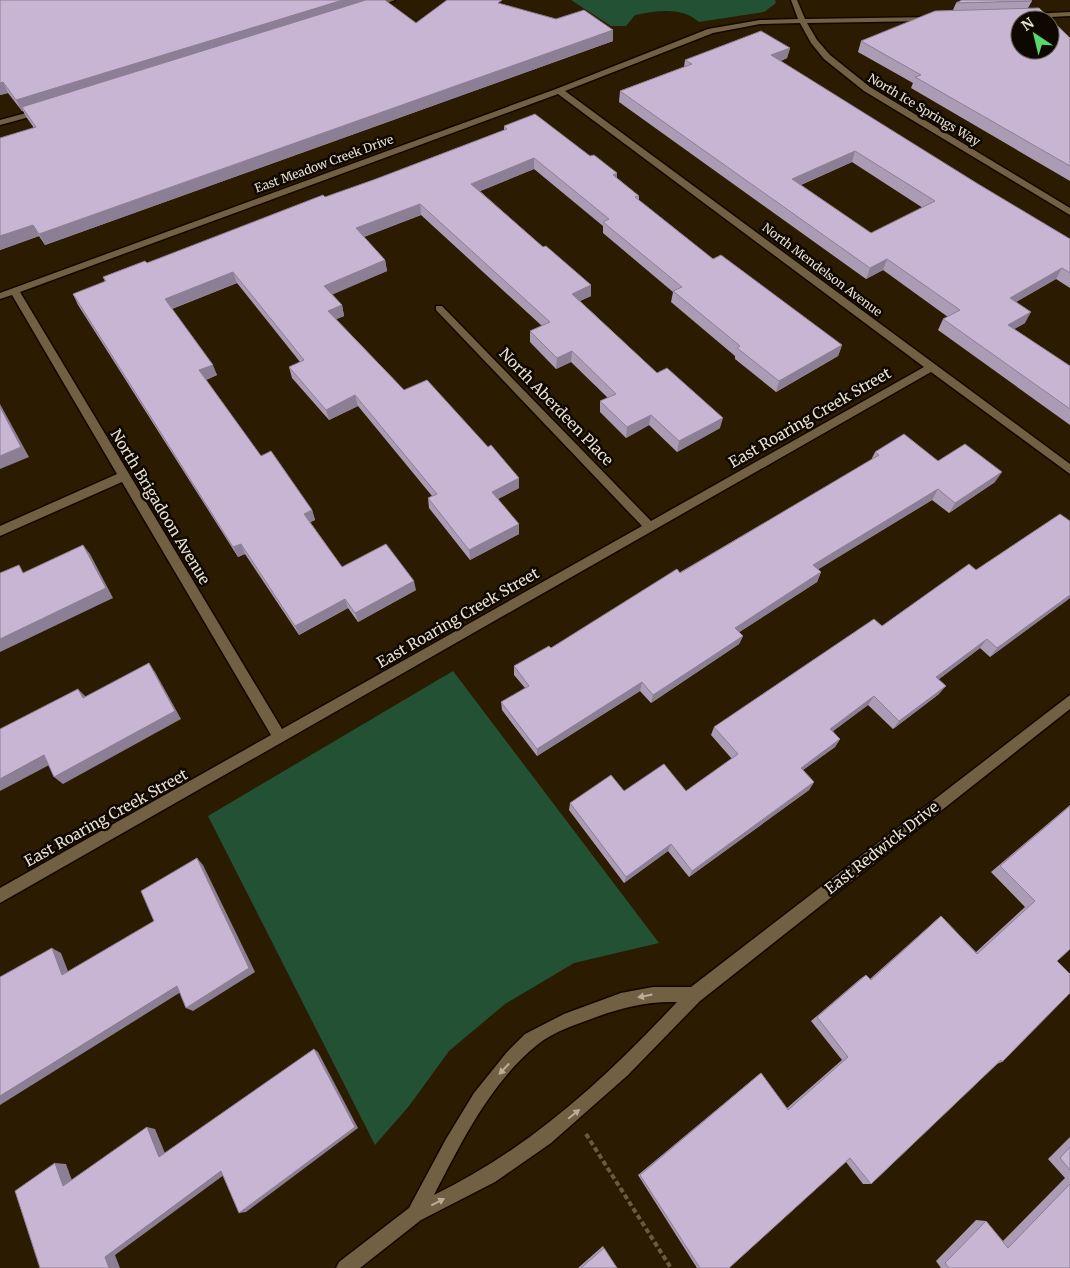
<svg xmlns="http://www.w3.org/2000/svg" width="1070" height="1268" viewBox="0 0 1070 1268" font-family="Merriweather,serif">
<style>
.green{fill:#235134}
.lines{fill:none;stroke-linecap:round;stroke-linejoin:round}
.minor-casing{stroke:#130600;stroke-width:3}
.path{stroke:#695c44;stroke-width:4;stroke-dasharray:5 3;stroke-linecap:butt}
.minor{fill:#726043;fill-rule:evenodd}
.wall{fill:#ac9bb5;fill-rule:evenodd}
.shaded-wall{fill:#8c7e94}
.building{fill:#c8b4d3;stroke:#8c7e94;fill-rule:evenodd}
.oneway{fill:#bbad98}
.labels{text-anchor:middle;stroke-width:5;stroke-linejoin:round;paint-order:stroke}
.far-street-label{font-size:12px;fill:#ebe1d1;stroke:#0e0801}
.street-label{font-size:15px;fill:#ebe1d1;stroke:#0e0801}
</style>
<rect width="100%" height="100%" fill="#2b1c01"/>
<g class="green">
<path d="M571 0H775L776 3 764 12 699 22C681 6 656 11 635 15L626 26H611Z"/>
<polygon points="453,671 659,943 574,963 505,1004 449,1051 409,1106 375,1145 208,816"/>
</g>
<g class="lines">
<defs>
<g id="minor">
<polygon points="385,0 395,0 374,8 368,7"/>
<path d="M791 0H797L805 19 934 17 935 19 931 21 807 23 817 40 830 55 870 87 1070 208V215L864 91 824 59 811 43 800 23 760 24 713 33 565 91 1070 464V474L931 372 0 903V888L271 735 122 482 0 536V526L117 474 12 295 0 299V293L556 89 708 29 760 20 798 19ZM558 94 924 367 651 521 442 306H436V310L642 526 282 729 20 292Z"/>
<polygon points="1070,12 1070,16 1031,18 1027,16 1031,14"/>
<polygon points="41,109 44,109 44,113 0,125 0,120"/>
<path d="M1070 695V709L700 1001 628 1075 551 1143 495 1182 421 1220 360 1268H336L339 1262 409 1208 446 1139 474 1093 507 1052 525 1034 564 1014 621 993 653 987H691ZM677 1002C605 1079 529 1149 434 1195 461 1143 490 1083 537 1045 554 1031 578 1024 599 1016 624 1007 649 1001 677 1002Z"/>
</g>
</defs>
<use href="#minor" class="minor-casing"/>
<polyline class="path" points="586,1134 671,1268"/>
<use href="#minor" class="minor"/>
</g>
<g class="wall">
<polygon points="0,0 416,23 502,4 613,41 45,245 39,236 0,250 34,128 27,118 23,111 22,111 8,93 0,95"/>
<polygon points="1032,1 1028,8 1070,38 1070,181 911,88 913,83 858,52 861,41 953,10 956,3"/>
<path d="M790 48 787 58 781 61 978 184 1070 239V288L1056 279 1016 302 1025 323 1014 329 1070 366V425L938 330 943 319 948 317 883 270 866 279 619 102 620 91 684 67 685 60ZM852 162 923 208 871 233 801 185Z"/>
<polygon points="504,126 590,156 617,173 617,178 639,196 639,200 713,259 842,345 838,356 776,392 735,359 735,356 671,302 673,292 603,233 603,226 534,169 480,191 543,247 591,285 591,296 580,301 657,373 720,428 677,452 649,425 626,438 600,412 600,401 608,398 571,362 556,369 530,342 530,331 542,326 421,215 364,237 385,260 387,271 332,294 342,305 344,316 336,319 404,390 488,447 519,478 519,488 498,499 519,534 470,560 429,508 428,498 432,496 358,406 329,420 292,378 289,367 300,362 237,283 172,309 217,375 206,380 261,456 312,510 315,520 310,522 342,567 416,590 358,622 348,608 299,635 245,554 238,557 78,305 73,294 105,282 103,277 147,263 376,179 504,130"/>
<polygon points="875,452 938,461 995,482 949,513 932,500 818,569 821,572 817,582 739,632 743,636 739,644 651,703 640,691 537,756 502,710 501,702 525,688 514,675 514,666 551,648 871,460"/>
<polygon points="1070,521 1070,598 990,657 980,648 939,679 939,694 893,729 868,705 833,731 840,739 835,747 803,770 814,782 809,790 689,877 668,851 624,883 569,810 570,803 624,791 686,791 732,759 711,735 714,727 976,570"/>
<polygon points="1070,805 1070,949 1057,961 1002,1062 997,1064 871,1184 863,1184 846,1162 729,1268 697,1268 638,1175 757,1076 761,1073 787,1108 842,1060 811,1021 860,979 866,975 870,979 934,922 941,916 976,952 1025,907 991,872"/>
<polygon points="1070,1137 1070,1268 941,1268 936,1261 976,1220 986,1221 1003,1241 1065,1178 1048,1159"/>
<polygon points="603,1246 604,1248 617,1268 578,1268"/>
</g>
<g class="shaded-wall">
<polygon points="343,0 374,0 22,107 23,111 22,111 16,100"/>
<polygon points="613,30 613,41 45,245 39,234"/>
<polygon points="790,48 787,58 769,66 771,55"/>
<polygon points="3,82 8,93 0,95 0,83"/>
<polygon points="855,151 852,162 789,190 792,179"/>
<polygon points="534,158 534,169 471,195 471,184"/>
<polygon points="617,173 616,184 613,175"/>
<polygon points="420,204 421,215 358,239 356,228"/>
<polygon points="33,225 39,236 0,250 0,236"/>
<polygon points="887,259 883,270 866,279 870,268"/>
<polygon points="385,260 387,271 327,297 324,286"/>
<polygon points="1062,268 1056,279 1004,309 1010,298"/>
<polygon points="233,272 237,283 169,310 165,299"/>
<polygon points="591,285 591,296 571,305 572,294"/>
<polygon points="342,305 344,316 330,322 328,311"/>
<polygon points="1031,312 1025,323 1002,336 1008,325"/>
<polygon points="842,345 838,356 776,392 779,381"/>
<polygon points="572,351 571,362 556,369 557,358"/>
<polygon points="213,365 217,375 203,381 199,370"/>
<polygon points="355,395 358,406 329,420 326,410"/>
<polygon points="0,404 29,457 0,469"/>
<polygon points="651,415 649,425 626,438 627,427"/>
<polygon points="723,418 720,428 677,452 679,441"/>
<polygon points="1002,472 995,482 949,513 955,503"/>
<polygon points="519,478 519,488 492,502 492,492"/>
<polygon points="938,489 932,500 809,575 813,565"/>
<polygon points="312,510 315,520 307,524 304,514"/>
<polygon points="519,524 519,534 470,560 469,550"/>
<polygon points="241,544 245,554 238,557 233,547"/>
<polygon points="83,545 90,554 113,598 0,652 0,639"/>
<polygon points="821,572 817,582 732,637 735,628"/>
<polygon points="414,581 416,590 358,622 355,613"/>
<polygon points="1070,595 1070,598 990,657 997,648"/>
<polygon points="345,599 348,608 299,635 295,626"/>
<polygon points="743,636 739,644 651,703 653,695"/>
<polygon points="987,639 980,648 930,686 936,677"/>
<polygon points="149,663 155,672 181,719 63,784 54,777"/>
<polygon points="642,682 640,691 537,756 537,749"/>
<polygon points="946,686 939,694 893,729 899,721"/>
<polygon points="78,689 86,697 83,698"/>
<polygon points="874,696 868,705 825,737 830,729"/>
<polygon points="840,739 835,747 796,775 801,768"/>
<polygon points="44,755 53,763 0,791 0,779"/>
<polygon points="814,782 809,790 689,877 692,871"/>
<polygon points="671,844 668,851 624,883 626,877"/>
<polygon points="197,858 203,865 255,972 193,1011 186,1008"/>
<polygon points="52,948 61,953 71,979 62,975"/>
<polygon points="177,986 184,990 0,1105 0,1096"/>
<polygon points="314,1049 318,1052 358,1128 246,1212 239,1213"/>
<polygon points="147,1127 155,1129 167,1158 159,1157"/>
<polygon points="55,1163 66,1164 74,1186 63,1186"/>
<polygon points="221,1171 228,1172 115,1255 120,1268 109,1268 105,1257"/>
</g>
<g class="building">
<polygon points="0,0 343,0 16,100 3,82 0,83"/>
<polygon points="366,0 385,0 416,23 447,0 502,0 498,3 556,19 584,10 613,30 39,234 33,225 0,236 0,138 36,127 22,107"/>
<polygon points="962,0 1031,0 1032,1 956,3"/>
<path d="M1039 8 1070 38V166L915 77 921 75 861 41 935 11ZM1020 20H1050V50H1020Z"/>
<path d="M761 31 790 48 771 55 978 184 1070 239V273L1062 268 1010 298 1031 312 1008 325 1070 366V409L943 319 960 310 887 259 870 268 620 91 692 64 685 60ZM855 151 935 201 871 233 792 179Z"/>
<polygon points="535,114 590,156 594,155 617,173 613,175 639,196 635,197 713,259 721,255 842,345 779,381 737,348 740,346 673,291 682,287 603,222 609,219 534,158 471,184 543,247 546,246 591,285 572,294 657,373 667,368 723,418 679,441 651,415 627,427 600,401 616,394 572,351 557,358 530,331 550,322 420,204 356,228 385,260 324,286 342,305 328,311 404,390 427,380 488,447 491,445 519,478 492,492 519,524 469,550 428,498 437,494 355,395 326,410 289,367 304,360 233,272 165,299 213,365 199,370 261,456 271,451 312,510 304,514 342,567 386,544 414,581 355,613 345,599 295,626 241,544 233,547 73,294 106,281 103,277 145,261 147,263 323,195 325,197 376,179 507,129 504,126"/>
<polygon points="0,407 21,447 0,456"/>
<polygon points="904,434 938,461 965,444 1002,472 955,503 938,489 813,565 821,572 735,628 743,636 653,695 642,682 537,749 501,702 529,686 514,666 549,646 551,648 677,569 680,573 879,455 875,452"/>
<polygon points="1060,514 1070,521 1070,595 997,648 987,639 936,677 946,686 899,721 874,696 830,729 840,739 801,768 814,782 692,871 671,844 626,877 570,803 611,775 624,791 664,764 686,791 738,754 714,727 874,619 882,626 969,564 976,570"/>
<polygon points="83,545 106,588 0,639 0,573 19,565 23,573"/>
<polygon points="149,663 175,711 54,777 44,755 0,779 0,729 78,689 83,698"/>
<polygon points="1070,806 1070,949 1057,961 1070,974 1070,993 1002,1062 1001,1060 871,1184 850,1158 729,1268 700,1268 640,1175 761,1073 788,1110 848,1057 817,1017 866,975 871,980 941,916 977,954 1035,901 1000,866"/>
<polygon points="197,858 249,968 186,1008 177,986 0,1096 0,977 52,948 62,975 154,921 141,891"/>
<polygon points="314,1049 355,1127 239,1213 221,1171 105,1257 109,1268 40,1268 15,1191 55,1163 63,1186 147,1127 159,1157"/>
<polygon points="1070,1147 1070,1170 1060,1158"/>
<polygon points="1070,1184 1070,1268 949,1268 945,1263 986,1221 1008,1248"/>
<polygon points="604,1248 617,1268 581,1268"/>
</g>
<defs><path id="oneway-solid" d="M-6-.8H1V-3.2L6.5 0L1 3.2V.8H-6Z" transform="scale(1.25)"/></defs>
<g class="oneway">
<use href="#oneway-solid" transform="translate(645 996) rotate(169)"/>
<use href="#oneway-solid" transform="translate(504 1069) rotate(133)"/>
<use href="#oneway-solid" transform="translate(574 1114) rotate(-39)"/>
<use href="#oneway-solid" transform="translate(438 1202) rotate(-27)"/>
</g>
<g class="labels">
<g class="far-street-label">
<text transform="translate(924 110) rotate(31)" y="4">North Ice Springs Way</text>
<text transform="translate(324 164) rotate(-20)" y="4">East Meadow Creek Drive</text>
<text transform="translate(822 270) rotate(37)" y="4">North Mendelson Avenue</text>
</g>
<g class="street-label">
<text transform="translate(556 407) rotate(46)" y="5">North Aberdeen Place</text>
<text transform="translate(810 418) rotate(-30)" y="5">East Roaring Creek Street</text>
<text transform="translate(160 507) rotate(59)" y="5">North Brigadoon Avenue</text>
<text transform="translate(458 618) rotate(-30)" y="5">East Roaring Creek Street</text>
<text transform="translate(106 818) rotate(-29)" y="5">East Roaring Creek Street</text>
<text transform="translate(882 848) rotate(-38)" y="5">East Redwick Drive</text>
</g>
</g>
<g transform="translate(1035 35) rotate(325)"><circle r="24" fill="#0e0801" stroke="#665f54"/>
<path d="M0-4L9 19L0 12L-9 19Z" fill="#5cd56d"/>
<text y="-8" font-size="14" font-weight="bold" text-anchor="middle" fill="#ebe1d1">N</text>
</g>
</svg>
